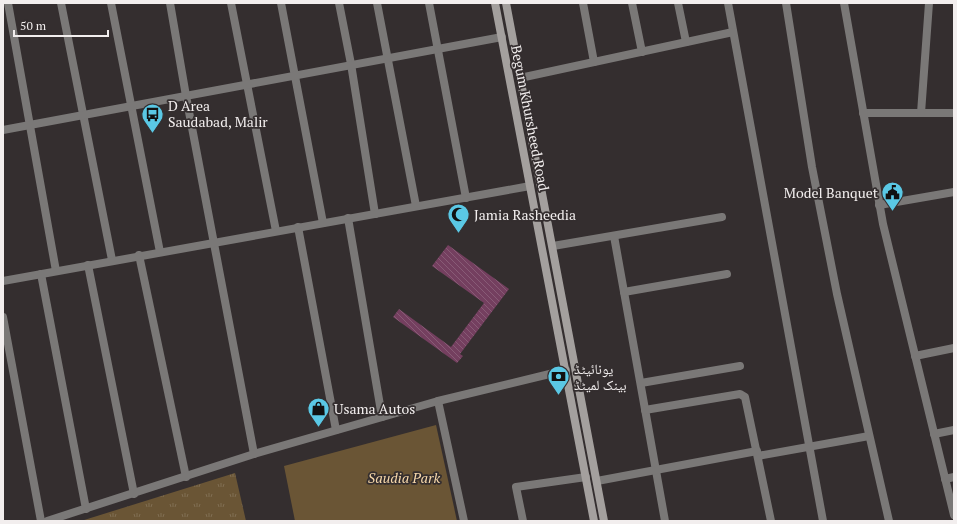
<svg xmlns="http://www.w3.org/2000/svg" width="957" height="524" viewBox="0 0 957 524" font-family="'PT Serif','Noto Naskh Arabic',serif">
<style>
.grass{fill:url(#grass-tufts)}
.park{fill:#6a5535}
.building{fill:url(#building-back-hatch)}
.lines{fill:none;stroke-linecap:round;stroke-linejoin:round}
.minor{stroke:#7a7877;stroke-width:8}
.tertiary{stroke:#7a7877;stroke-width:8}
.secondary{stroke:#a4a09e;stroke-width:8}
.labels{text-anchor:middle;stroke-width:3.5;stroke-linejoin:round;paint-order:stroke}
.poi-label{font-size:14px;fill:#f2eeee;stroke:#342e2f;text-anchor:start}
.street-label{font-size:14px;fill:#f2eeee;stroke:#342e2f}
.park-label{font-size:14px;font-style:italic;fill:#f8d9ab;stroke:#342e2f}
</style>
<defs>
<pattern id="grass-tufts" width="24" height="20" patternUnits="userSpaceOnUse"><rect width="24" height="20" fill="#6a5535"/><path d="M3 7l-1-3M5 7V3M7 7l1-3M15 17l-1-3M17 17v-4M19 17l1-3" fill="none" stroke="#806e53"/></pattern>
<pattern id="building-back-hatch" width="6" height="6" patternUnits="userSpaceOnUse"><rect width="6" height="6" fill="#743f5f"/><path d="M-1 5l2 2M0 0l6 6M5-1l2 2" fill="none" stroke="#885b76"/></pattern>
</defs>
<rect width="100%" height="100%" fill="#342e2f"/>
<polygon class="grass" points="235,473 246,521 81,521"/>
<polygon class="park" points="436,425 457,521 295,521 284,466"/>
<polygon class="building" points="448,245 509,289 460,354 463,356 457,363 393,317 399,309 451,347 484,303 432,266"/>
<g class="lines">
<g class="minor">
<polyline points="8,3 56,271"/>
<polyline points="61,3 112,260"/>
<polyline points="111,3 160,252"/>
<polyline points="170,3 186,96 254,454"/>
<polyline points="231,3 276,231"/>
<polyline points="281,3 323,223"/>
<polyline points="339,3 351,64 375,214"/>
<polyline points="377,3 416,206"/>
<polyline points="429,3 466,198"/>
<polyline points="583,3 594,62"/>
<polyline points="632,3 642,52"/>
<polyline points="678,3 686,42"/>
<polyline points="728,3 823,521"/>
<polyline points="786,3 812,167 837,294 889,521"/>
<polyline points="520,78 733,32"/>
<polyline points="863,113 954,113"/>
<polyline points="921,113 929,3"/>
<polyline points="3,130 502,37"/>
<polyline points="879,205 954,192"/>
<polyline points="348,218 382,417"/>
<polyline points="298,227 336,430"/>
<polyline points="614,236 665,521"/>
<polyline points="553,246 722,217"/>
<polyline points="139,255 186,477"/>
<polyline points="88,265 134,494"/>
<polyline points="41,274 86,509"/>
<polyline points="3,281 530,186"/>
<polyline points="624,292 727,274"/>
<polyline points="3,317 41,521"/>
<polyline points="915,356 954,348"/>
<polyline points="641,383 740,366"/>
<polyline points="438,401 464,521"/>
<polyline points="645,410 740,394 745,397 771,521"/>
<polyline points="934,434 954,430"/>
<polyline points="758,456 869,436"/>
<polyline points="945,479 954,477"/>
<polyline points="597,481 757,451"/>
<polyline points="523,521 516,487 586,477"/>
</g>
<g class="tertiary">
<polyline points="844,3 883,224 954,515"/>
<polyline points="47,521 254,454 438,401 566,370"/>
</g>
<g class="secondary">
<polyline points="495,3 594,521"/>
<polyline points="506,3 604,521"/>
</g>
</g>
<defs>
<symbol id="bus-pin" viewBox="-11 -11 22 30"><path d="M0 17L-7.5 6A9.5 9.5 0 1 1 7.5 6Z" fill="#5ac8e5" stroke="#342e2f"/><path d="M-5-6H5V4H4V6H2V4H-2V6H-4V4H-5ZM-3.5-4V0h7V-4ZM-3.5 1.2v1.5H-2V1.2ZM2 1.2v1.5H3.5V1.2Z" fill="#111"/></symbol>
<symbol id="civic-pin" viewBox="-11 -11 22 30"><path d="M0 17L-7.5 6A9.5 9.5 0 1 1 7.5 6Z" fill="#5ac8e5" stroke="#342e2f"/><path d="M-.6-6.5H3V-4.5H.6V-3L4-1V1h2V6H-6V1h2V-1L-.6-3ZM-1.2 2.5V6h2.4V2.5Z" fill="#111"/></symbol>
<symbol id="mosque-pin" viewBox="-11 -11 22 30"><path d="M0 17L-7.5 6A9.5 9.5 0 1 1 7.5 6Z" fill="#5ac8e5" stroke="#342e2f"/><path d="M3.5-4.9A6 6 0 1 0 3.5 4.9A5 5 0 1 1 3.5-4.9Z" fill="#111"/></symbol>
<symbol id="bank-pin" viewBox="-11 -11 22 30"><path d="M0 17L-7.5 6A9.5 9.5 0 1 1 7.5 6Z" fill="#5ac8e5" stroke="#342e2f"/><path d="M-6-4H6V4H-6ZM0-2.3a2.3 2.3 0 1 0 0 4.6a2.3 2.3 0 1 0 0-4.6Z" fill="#111"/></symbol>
<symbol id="shop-pin" viewBox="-11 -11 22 30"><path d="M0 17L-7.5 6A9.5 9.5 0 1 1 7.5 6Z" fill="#5ac8e5" stroke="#342e2f"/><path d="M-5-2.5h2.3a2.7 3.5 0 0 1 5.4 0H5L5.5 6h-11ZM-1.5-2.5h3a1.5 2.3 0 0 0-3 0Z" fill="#111"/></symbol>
</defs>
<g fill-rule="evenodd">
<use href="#bus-pin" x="140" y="102" width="25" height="34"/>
<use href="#civic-pin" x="880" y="180" width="25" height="34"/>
<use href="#mosque-pin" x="446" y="202" width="25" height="34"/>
<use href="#bank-pin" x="546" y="364" width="25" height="34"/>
<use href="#shop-pin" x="306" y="396" width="25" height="34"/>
</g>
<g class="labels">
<g class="poi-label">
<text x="168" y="111">D Area<tspan x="168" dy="16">Saudabad, Malir</tspan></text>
<text x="878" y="198" text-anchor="end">Model Banquet</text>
<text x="474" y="220">Jamia Rasheedia</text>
<text x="574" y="374">یونائیٹڈ<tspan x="574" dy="16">بینک لمیٹڈ</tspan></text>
<text x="334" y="414">Usama Autos</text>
</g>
<g class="street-label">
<text transform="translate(530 118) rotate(79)" y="5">Begum Khursheed Road</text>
</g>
<g class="park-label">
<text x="404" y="483">Saudia Park</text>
</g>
</g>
<rect width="957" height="524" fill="none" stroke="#f2eeee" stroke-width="8"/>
<path d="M14 30v6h94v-6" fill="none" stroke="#f2eeee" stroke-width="2"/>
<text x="20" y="30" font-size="12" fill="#f2eeee" stroke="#342e2f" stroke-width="3" paint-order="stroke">50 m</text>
</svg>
